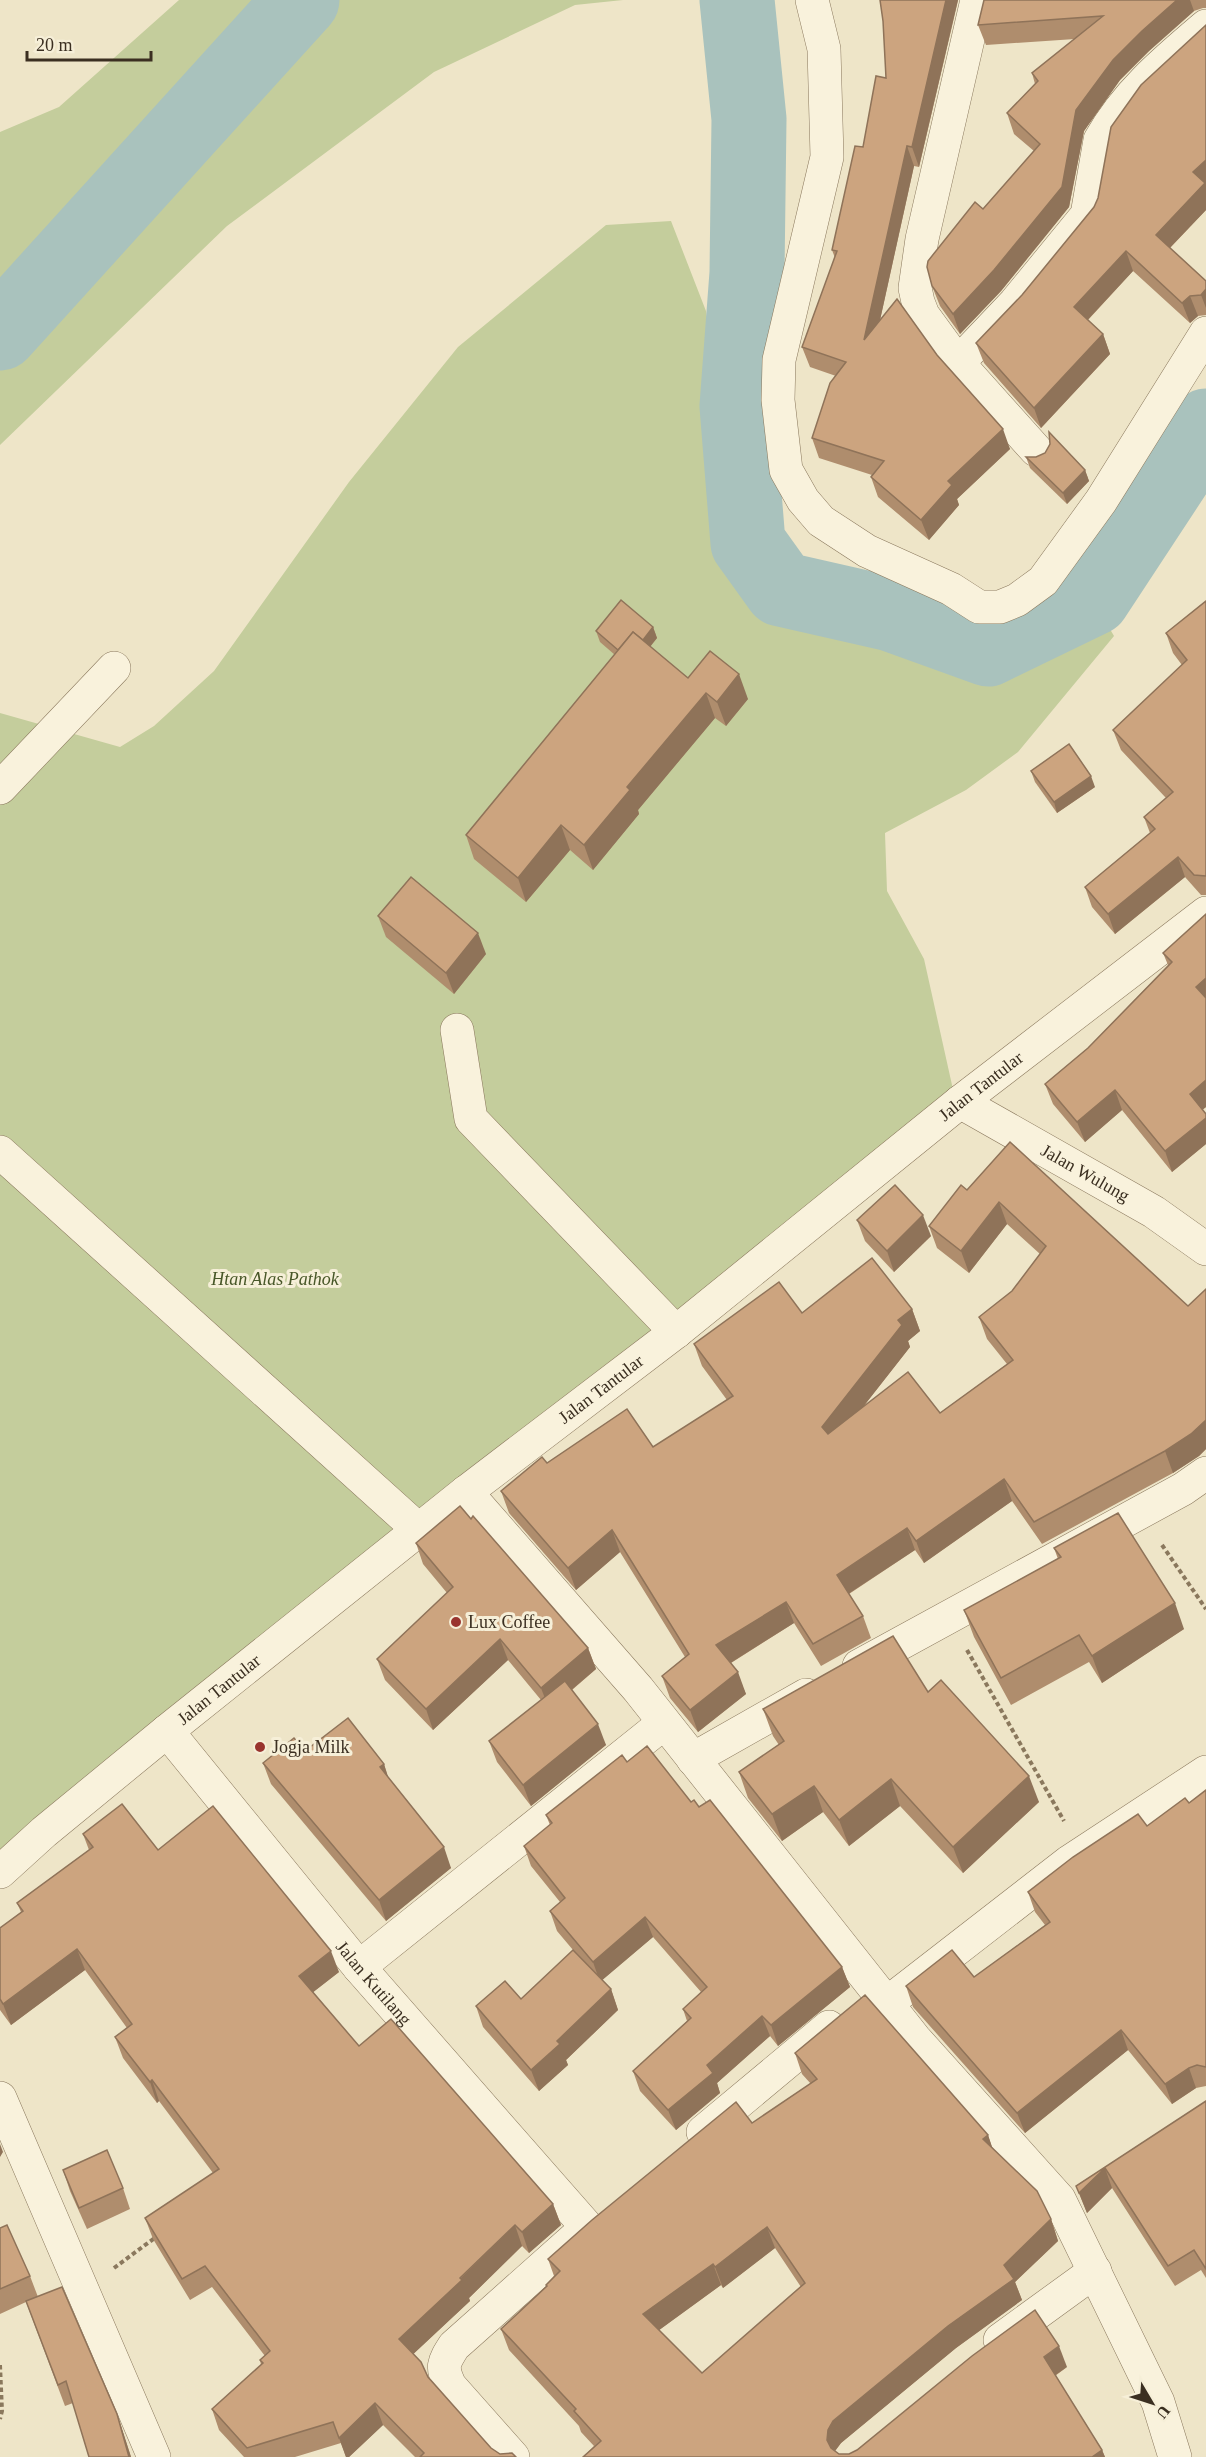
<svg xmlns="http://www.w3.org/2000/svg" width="1206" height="2457" viewBox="0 0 1206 2457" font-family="'Times New Roman',serif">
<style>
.green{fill:#c4cd9c}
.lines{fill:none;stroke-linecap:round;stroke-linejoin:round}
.river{stroke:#a9c2bd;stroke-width:75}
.minor-casing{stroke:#8a785d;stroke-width:34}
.path{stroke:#8a785d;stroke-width:4;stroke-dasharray:4.5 3;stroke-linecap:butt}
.minor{stroke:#f9f2dc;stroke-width:33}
.wall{fill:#af8d6d;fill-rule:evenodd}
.shaded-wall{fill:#8f7359}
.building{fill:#cca47f;stroke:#8f7359;stroke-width:1.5;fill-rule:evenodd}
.poi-dot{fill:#99342e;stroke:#f6efd8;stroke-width:2}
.labels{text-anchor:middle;stroke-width:6;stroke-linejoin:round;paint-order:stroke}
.street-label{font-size:18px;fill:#3b2f21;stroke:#f6efd8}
.park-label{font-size:18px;font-style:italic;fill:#485728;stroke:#f6efd8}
.poi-label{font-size:18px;fill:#3b2f21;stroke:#f6efd8;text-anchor:start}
</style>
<rect width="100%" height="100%" fill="#eee5c8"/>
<g class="green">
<polygon points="179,0 623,0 575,5 434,72 227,226 0,445 0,132 59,107"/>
<polygon points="671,221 706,311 712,359 728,406 739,546 776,596 889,623 988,659 1097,607 1114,636 1018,752 966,790 885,833 887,891 924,959 954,1094 0,1859 0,713 120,747 154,726 214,671 349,482 458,347 606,225"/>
</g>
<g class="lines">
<g class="river">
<polyline points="737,0 749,119 747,273 737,406 748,543 781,589 891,614 988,649 1093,598 1206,426"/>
<polyline points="0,333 302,0"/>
</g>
<defs>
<g id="minor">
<polyline points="812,0 824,49 827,157 779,360 778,400 786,470 803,500 821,521 867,551 951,589 979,607 1000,607 1017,600 1043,581 1101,501 1206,333"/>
<polyline points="977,0 922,239 915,288 918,302 923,315 958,363 1036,450"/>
<path d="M958 363 1015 303 1087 215 1100 140C1126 93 1166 60 1206 26"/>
<polyline points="0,788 114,668"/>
<polyline points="457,1030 471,1119 676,1332"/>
<path id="s1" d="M960 1102 1154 1212 1206 1249"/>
<polyline points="0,1152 419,1530"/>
<polyline points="466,1492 638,1689 915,2039 1059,2199 1158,2402 1175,2457"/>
<polyline points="859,1666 1183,1489 1206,1473"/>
<path id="s2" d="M167 1731 359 1967 587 2227"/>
<polyline points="693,1759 806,1695"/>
<path id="s3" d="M0 1872 44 1832 167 1731 466 1492 676 1332 960 1102 1206 913"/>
<polyline points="359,1967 664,1723"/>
<polyline points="886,2004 1069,1862 1206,1772"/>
<polyline points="0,2098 154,2457"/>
<polyline points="703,2132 829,2027"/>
<polyline points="1000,2340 1095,2271"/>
<path d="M513 2457 450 2386C441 2367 443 2363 454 2346L582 2232"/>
</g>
</defs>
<use href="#minor" class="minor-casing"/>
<g class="path">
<polyline points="1162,1545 1206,1609"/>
<polyline points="967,1650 1064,1821"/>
<polyline points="114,2268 156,2237"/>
<polyline points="0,2365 2,2411 0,2419"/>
</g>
<use href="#minor" class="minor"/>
</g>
<g class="wall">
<polygon points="880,0 958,0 919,167 914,166 880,320 937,355 1010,449 957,499 959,505 929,540 878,497 871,477 872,475 819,458 812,438 836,376 810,367 802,347 835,258 832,250 863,147 886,78 883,21"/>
<polygon points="984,0 1206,0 1206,8 1203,8 1194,11 1149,51 1120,80 1084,131 1069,207 1001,291 960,334 940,306 932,286 983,209 1034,151 1014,134 1007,113 1035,84 1032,73 1075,39 986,45 978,25"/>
<polygon points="1094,207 1206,210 1170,248 1206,281 1206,315 1198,316 1190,323 1133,271 1088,320 1103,334 1110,354 1041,428 984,363 976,343 1022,295"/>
<polygon points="1026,457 1085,470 1089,481 1067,504 1030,468"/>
<polygon points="1206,601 1206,895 1201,895 1185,877 1115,934 1092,907 1085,887 1150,833 1144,817 1166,798 1121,750 1113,730 1182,665 1173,653 1166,633"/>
<polygon points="653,627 657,638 650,647 688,678 748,699 726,726 715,718 638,810 639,814 593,870 570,850 526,902 474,859 466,835 615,655 600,642 596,631"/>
<polygon points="1031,771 1095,787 1057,813 1035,782"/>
<polygon points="1206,914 1206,1107 1202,1110 1206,1114 1206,1144 1172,1172 1122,1110 1085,1142 1053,1104 1045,1084 1088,1048 1168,965 1163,953"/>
<polygon points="378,916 486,954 454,994 386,937"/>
<polygon points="1010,1142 1188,1306 1206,1289 1206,1449 1199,1456 1173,1473 1042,1544 1012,1501 924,1563 915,1550 849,1594 863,1616 871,1638 821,1666 794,1623 731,1663 746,1694 698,1732 670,1698 662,1676 685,1657 620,1552 576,1590 509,1513 501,1491 547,1463 653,1447 727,1400 702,1366 694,1344 802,1313 912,1309 920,1331 908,1341 910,1347 863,1407 940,1413 1007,1364 987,1339 979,1317 1012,1291 1040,1254 1007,1224 969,1273 937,1248 929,1226 967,1190"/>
<polygon points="857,1220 931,1236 894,1272 865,1241"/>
<polygon points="471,1519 588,1648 596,1669 572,1690 606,1745 531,1806 497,1762 489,1741 541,1700 508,1660 433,1730 385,1680 377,1659 447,1593 423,1564 416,1543"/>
<polygon points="1054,1548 1184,1629 1102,1683 1089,1662 1011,1705 974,1637 964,1610 1058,1559"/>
<polygon points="928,1692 1039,1802 963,1873 900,1806 849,1846 823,1812 782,1841 748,1798 739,1772 779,1745 773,1736 763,1709"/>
<polygon points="305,1751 384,1764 388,1778 451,1868 386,1921 271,1784 263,1763"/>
<polygon points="627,1762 691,1802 842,1967 850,1987 778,2046 770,2036 717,2083 720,2093 676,2130 640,2091 633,2071 687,2021 683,2009 701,1992 653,1937 602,1980 611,1989 618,2010 566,2060 568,2065 539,2091 483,2027 476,2006 521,1999 573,1950 557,1931 550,1911 560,1902 531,1866 524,1846 550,1825 546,1815"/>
<polygon points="1206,1790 1206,2086 1196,2088 1172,2104 1128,2050 1025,2133 913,2007 906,1986 974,1977 1045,1925 1035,1912 1028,1892 1189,1803"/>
<polygon points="83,1834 158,1850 339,1972 313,1992 359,2046 553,2204 561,2225 529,2253 522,2246 469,2298 470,2301 413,2354 428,2377 491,2448 500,2454 516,2457 415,2457 383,2425 349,2457 346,2457 341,2443 295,2457 244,2457 219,2430 212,2409 261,2365 260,2360 265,2356 212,2287 190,2300 153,2239 145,2218 213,2173 159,2101 157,2103 123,2058 115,2037 127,2028 85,1970 11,2025 0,2010 0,1928 21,1912 17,1903 89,1850"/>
<path d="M795 2053 988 2135 992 2147 1051 2219 1058 2241 1015 2282 1022 2300 956 2348 841 2443 835 2451 839 2454H849L1067 2367 1055 2376 1102 2450 1105 2457H583L594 2446 581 2432 579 2426 509 2350 501 2329 546 2287V2285L554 2276 548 2259 811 2084 802 2074ZM775 2248 801 2287 702 2373 659 2330 721 2285 723 2288Z"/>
<polygon points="1206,2101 1206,2278 1201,2270 1175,2286 1112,2188 1087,2213 1076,2186"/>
<polygon points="63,2170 123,2188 130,2209 87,2229 70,2191"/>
<polygon points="0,2228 30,2276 38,2297 117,2414 131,2457 89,2457 73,2403 65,2406 26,2302 0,2314"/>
</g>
<g class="shaded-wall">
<polygon points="946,0 958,0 919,167 912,147"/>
<polygon points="1177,0 1190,0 1194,11 1149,51 1120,80 1084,131 1069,207 1001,291 960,334 953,314 1076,110 1113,60 1142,31"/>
<polygon points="907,146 914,166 871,361 864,340"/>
<polygon points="1206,160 1206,210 1163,255 1156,235 1193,172"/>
<polygon points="1126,251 1133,271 1081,327 1074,307"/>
<polygon points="1206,289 1206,308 1201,295"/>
<polygon points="1190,296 1198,316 1190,323 1182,303"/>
<polygon points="1103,334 1110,354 1041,428 1034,408"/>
<polygon points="1003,429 1010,449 957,499 959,505 929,540 921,520 948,481"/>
<polygon points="1085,470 1089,481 1067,504 1063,493"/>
<polygon points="653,627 657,638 632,669 628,658"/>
<polygon points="739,674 748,699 726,726 717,702"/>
<polygon points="706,693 715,718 638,810 639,814 593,870 584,845 627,787"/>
<polygon points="1091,776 1095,787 1057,813 1054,802"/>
<polygon points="561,825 570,850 526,902 518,878"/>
<polygon points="1178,857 1185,877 1115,934 1108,914"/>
<polygon points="478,933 486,954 454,994 446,973"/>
<polygon points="1206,978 1206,1005 1196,987"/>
<polygon points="1206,1080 1206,1107 1197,1114 1190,1094"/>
<polygon points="1115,1090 1122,1110 1085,1142 1077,1122"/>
<polygon points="1206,1118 1206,1144 1172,1172 1165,1151"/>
<polygon points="999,1202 1007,1224 969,1273 961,1251"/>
<polygon points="923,1215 931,1236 894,1272 887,1251"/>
<polygon points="912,1309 920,1331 908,1341 910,1347 830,1449 822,1427 898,1320"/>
<polygon points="1206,1420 1206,1449 1199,1456 1173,1473 1165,1451"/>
<polygon points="1004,1479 1012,1501 924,1563 916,1541"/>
<polygon points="907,1528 915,1550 845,1596 837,1575"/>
<polygon points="612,1530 620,1552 576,1590 568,1568"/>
<polygon points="786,1602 794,1623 724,1667 716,1645"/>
<polygon points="1175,1603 1184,1629 1102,1683 1092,1656"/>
<polygon points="500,1639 508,1660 433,1730 426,1709"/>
<polygon points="588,1648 596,1669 549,1709 541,1688"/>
<polygon points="738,1672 746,1694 698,1732 690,1710"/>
<polygon points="598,1724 606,1745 531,1806 523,1785"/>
<polygon points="384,1764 391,1786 380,1767"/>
<polygon points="1029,1776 1039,1802 963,1873 953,1847"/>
<polygon points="891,1779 900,1806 849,1846 839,1820"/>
<polygon points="814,1786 823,1812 782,1841 772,1814"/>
<polygon points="444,1847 451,1868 386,1921 379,1900"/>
<polygon points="645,1917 653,1937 600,1982 593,1962"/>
<polygon points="77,1949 85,1970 11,2025 3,2004"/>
<polygon points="331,1951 339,1972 307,1997 299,1976"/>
<polygon points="842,1967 850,1987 778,2046 771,2025"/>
<polygon points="611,1989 618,2010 566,2060 568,2065 539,2091 531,2070 557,2041"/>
<polygon points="762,2016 770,2036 717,2083 720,2093 676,2130 668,2110 707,2065"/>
<polygon points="1121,2030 1128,2050 1025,2133 1017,2113"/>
<polygon points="1189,2068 1196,2088 1172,2104 1165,2084"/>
<polygon points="152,2080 159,2101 157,2103 150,2082"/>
<polygon points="988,2135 995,2156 983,2139"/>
<polygon points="0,2144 3,2152 0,2157"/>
<polygon points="1105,2168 1112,2188 1087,2213 1079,2193"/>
<polygon points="553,2204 561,2225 529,2253 522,2232"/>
<polygon points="1051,2219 1058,2241 1015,2282 1022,2300 956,2348 841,2443 835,2451 835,2457 827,2440 828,2430 833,2421 1004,2265"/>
<polygon points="515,2225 522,2246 469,2298 470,2301 407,2360 399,2339"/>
<polygon points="767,2227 775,2248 723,2288 715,2267"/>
<polygon points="713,2264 721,2285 651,2336 643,2314"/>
<polygon points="1059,2346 1067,2367 1051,2378 1044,2357"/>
<polygon points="375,2403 383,2425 349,2457 346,2457 339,2438"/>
<polygon points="117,2414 124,2435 131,2457 129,2457"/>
<polygon points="1102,2450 1105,2457 1092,2457"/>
</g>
<g class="building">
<polygon points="880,0 946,0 912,147 907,146 864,340 897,299 937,355 1003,429 948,481 952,485 921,520 871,477 884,461 812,438 830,383 846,362 802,347 837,251 832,250 855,146 863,147 876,76 886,78 883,21"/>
<polygon points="984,0 1177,0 1142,31 1113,60 1076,110 1062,187 994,270 953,314 932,286 927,267 928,261 975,202 983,209 1040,144 1007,113 1038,81 1032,73 1103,16 978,25"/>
<polygon points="1206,25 1206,160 1193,172 1205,183 1156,235 1206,281 1206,289 1201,295 1190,296 1182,303 1126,251 1074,307 1103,334 1034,408 976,343 1022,295 1094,207 1098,198 1111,127 1141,85"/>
<polygon points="1049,432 1085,470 1063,493 1026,457 1036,457 1045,453 1050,444"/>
<polygon points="621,600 653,627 643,640 633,632 618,650 596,631"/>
<polygon points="1206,601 1206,876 1194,875 1178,857 1108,914 1085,887 1155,829 1144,817 1173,792 1113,730 1187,660 1166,633"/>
<polygon points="633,632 688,678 710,651 739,674 717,702 706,693 627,787 630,790 584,845 561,825 518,878 466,835"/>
<polygon points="1069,744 1091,776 1054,802 1031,771"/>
<polygon points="411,877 478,933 446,973 378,916"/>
<polygon points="1206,914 1206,978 1196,987 1206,998 1206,1080 1190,1094 1206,1114 1206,1118 1165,1151 1115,1090 1077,1122 1045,1084 1088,1048 1172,962 1163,953"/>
<polygon points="1010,1142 1188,1306 1206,1289 1206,1420 1191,1434 1165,1451 1034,1522 1004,1479 916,1541 907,1528 837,1575 863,1616 813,1644 786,1602 716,1645 738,1672 690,1710 662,1676 689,1654 612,1530 568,1568 501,1491 542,1457 547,1463 627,1409 653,1447 733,1396 694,1344 779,1282 802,1313 872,1258 912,1309 898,1320 902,1325 822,1427 828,1434 908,1372 940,1413 1013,1360 979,1317 1012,1291 1046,1246 999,1202 961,1251 929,1226 961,1185 967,1190"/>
<polygon points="895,1185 923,1215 887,1251 857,1220"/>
<polygon points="460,1506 471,1519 473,1516 588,1648 541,1688 500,1639 426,1709 377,1659 453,1587 416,1543"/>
<polygon points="1118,1513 1175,1603 1092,1656 1079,1635 1001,1678 964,1610 1061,1557 1054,1548"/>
<polygon points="893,1636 928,1692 941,1680 1029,1776 953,1847 891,1779 839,1820 814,1786 772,1814 739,1772 784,1741 763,1709"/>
<polygon points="565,1681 598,1724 523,1785 489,1741"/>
<polygon points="348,1718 384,1764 380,1767 444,1847 379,1900 263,1763 294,1738 305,1751"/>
<polygon points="647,1746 691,1802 694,1800 699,1807 710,1800 842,1967 771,2025 762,2016 707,2065 713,2073 668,2110 633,2071 691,2018 683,2009 707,1987 645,1917 593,1962 550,1911 565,1898 524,1846 552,1823 546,1815 622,1755 627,1762"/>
<polygon points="1206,1790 1206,2067 1197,2065 1189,2068 1165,2084 1121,2030 1017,2113 906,1986 952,1950 974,1977 1050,1922 1028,1892 1073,1857 1138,1814 1147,1826 1185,1798 1189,1803"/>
<polygon points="122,1804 158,1850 213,1806 331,1951 299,1976 359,2046 391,2019 553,2204 522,2232 515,2225 460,2278 462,2280 399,2339 421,2362 428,2377 491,2448 500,2454 512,2453 516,2457 420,2457 424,2453 375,2403 339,2438 333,2422 247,2448 212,2409 263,2363 260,2360 270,2351 205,2266 182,2279 145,2218 219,2169 152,2080 150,2082 115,2037 132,2024 77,1949 3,2004 0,1999 0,1928 23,1911 17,1903 93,1847 83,1834"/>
<polygon points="573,1950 611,1989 557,2041 560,2044 531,2070 476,2006 505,1981 521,1999"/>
<path d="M865 1995 988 2135 983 2139 1037 2191 1051 2219 1004 2265 1014 2279 948 2326 833 2421 828 2430 827 2440 831 2448 839 2454H849L857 2450 972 2356 1035 2310 1059 2346 1044 2357 1102 2450 1092 2457H583L601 2441 574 2411 576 2409 501 2329 547 2286 546 2285 560 2271 548 2259 592 2220 736 2102 752 2123 817 2079 795 2053ZM767 2227 805 2283 702 2373 643 2314 713 2264 715 2267Z"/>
<polygon points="1206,2101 1206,2269 1194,2250 1168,2266 1105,2168 1079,2193 1076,2186"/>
<polygon points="107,2150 123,2188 79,2208 63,2170"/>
<polygon points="7,2225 30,2276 0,2289 0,2228"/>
<polygon points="62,2287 117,2414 129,2457 89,2457 66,2381 58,2385 26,2301"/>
</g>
<g class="poi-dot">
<circle cx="456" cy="1622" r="6"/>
<circle cx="260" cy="1747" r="6"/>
</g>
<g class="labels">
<g class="street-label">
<text dy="6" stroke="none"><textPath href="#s3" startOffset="1257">Jalan Tantular</textPath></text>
<text dy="6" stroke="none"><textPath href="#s1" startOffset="144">Jalan Wulung</textPath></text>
<text dy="6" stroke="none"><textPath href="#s3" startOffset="771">Jalan Tantular</textPath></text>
<text dy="6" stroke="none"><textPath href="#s3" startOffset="285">Jalan Tantular</textPath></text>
<text dy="6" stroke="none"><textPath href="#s2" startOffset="326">Jalan Kutilang</textPath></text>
</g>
<g class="park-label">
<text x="275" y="1285">Htan Alas Pathok</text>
</g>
<g class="poi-label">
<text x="468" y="1628">Lux Coffee</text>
<text x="272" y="1753">Jogja Milk</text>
</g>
</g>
<g transform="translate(1152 2403) rotate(129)" stroke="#f6efd8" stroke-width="4.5" paint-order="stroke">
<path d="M0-4.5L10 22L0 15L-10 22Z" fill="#3b2f21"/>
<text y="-9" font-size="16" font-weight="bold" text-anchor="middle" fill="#3b2f21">U</text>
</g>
<path d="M27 51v9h124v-9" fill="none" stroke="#3b2f21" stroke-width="3"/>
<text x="36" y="51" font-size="18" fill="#3b2f21" stroke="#f6efd8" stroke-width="4.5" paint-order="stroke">20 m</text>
</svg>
